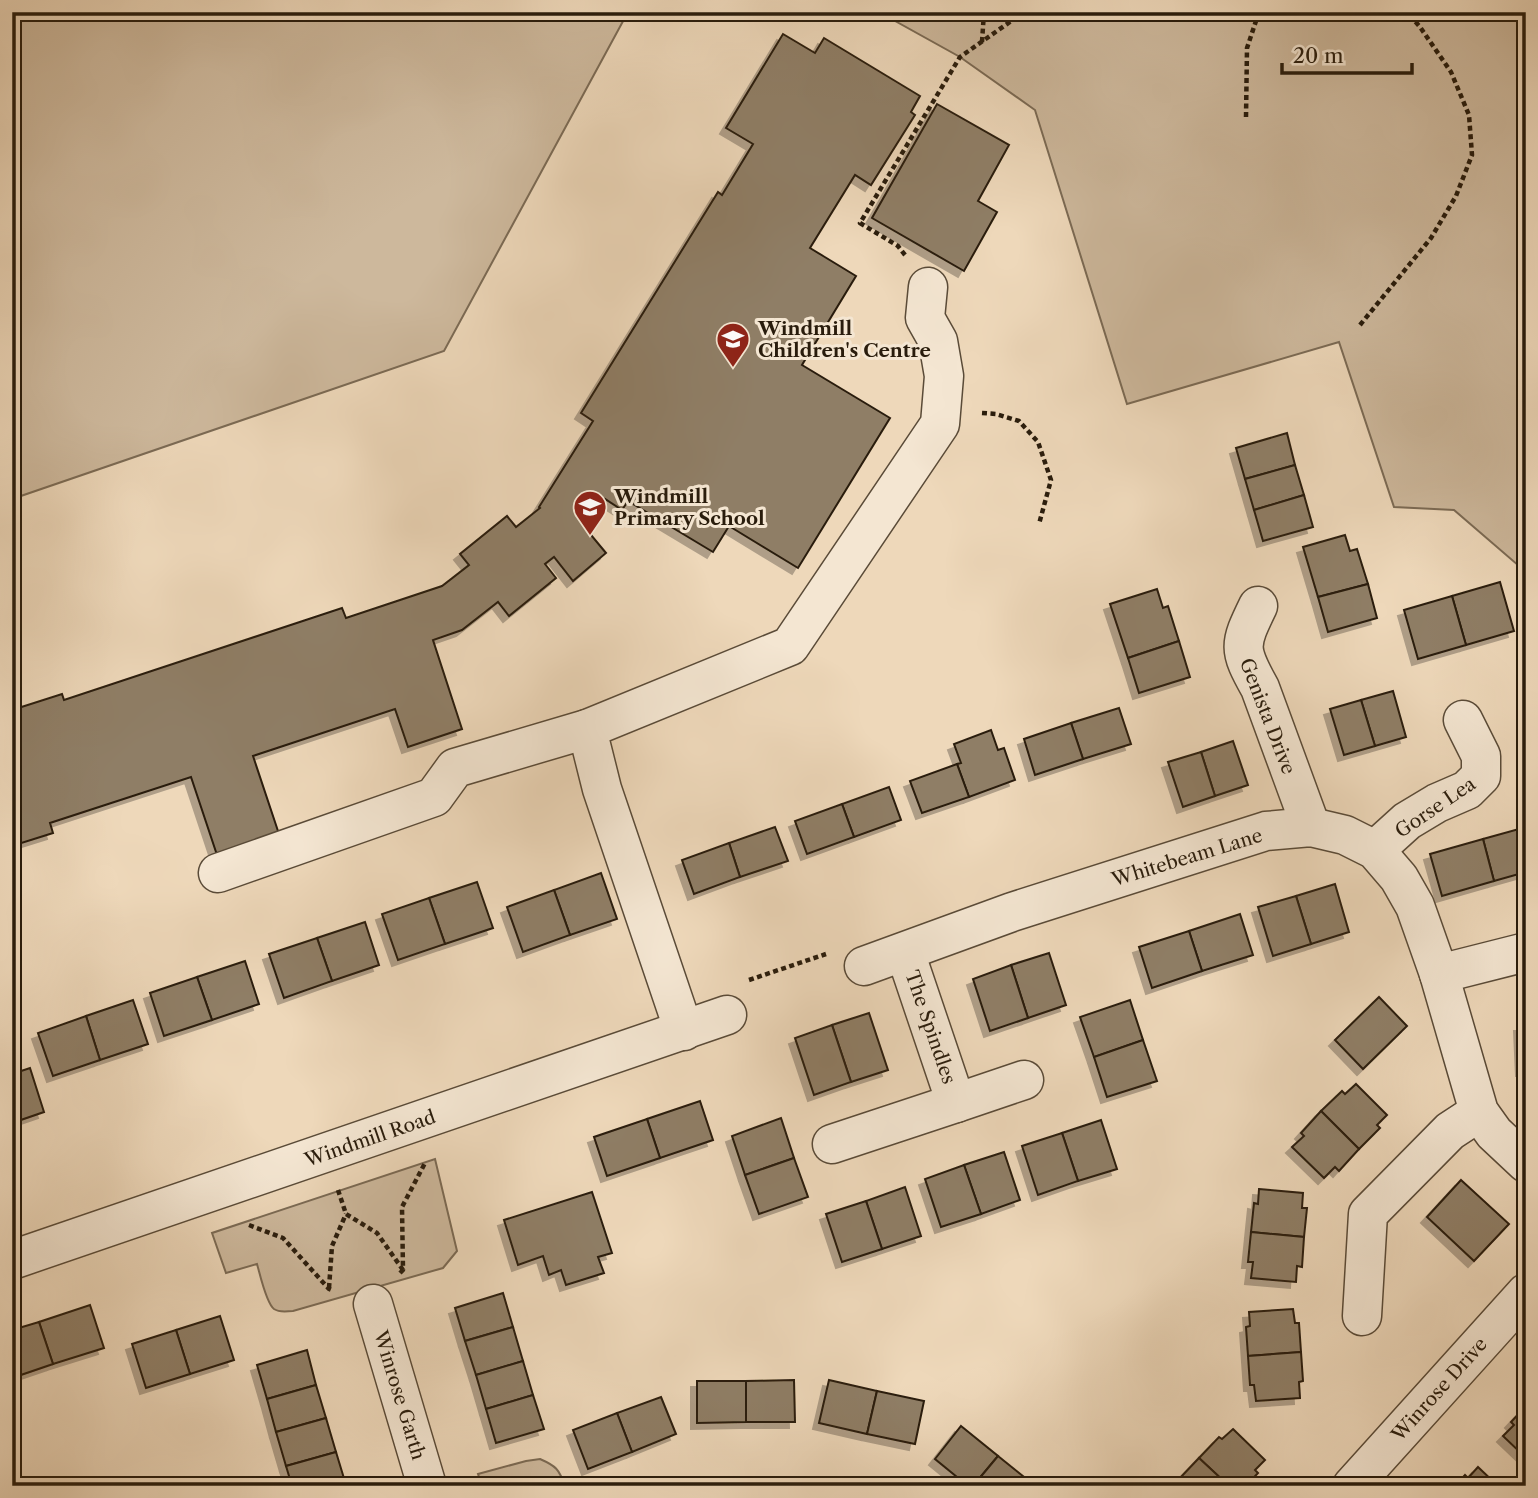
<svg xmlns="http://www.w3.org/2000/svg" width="1538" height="1498" viewBox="0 0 1538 1498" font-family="'Libre Caslon Text',serif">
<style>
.green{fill:#cdb89c;stroke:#7b6a54;stroke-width:2}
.building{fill:#8f7e66;stroke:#291c0c;stroke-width:2;filter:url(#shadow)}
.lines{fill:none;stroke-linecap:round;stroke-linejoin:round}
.minor-casing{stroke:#5a4b38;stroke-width:41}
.path{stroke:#291c0c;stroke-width:4.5;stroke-dasharray:5 3.5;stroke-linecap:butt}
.minor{stroke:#f4e6d2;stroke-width:38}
.labels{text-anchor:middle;stroke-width:6;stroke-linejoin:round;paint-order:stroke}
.poi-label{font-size:19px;font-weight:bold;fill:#291c0c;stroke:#f4e6d2;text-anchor:start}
.street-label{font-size:19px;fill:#291c0c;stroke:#f4e6d2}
</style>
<defs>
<filter id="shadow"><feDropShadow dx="-6" dy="6" stdDeviation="0" flood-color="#0004"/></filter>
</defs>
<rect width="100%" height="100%" fill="#eed8ba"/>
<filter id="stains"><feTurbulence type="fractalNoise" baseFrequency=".00286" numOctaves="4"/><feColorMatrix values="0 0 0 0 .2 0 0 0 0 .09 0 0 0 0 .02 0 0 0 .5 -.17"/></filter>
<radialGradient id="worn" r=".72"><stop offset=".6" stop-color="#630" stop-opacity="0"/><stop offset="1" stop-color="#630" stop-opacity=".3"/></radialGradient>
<g class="green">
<polygon points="12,12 628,12 444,351 12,499"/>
<polygon points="879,12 1526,12 1526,572 1454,510 1394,507 1339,342 1127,404 1035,110 960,57"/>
<path d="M435 1159 457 1251 443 1268 293 1311C287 1311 280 1313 274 1309 266 1303 260 1274 257 1264L226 1273 212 1233Z"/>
<path d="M540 1459C556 1466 559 1469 565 1486H482L478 1474 526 1461Z"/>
</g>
<g class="building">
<polygon points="783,34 815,53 824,38 920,96 911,112 915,115 871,185 855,175 810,248 856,276 802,365 890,418 798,568 729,526 713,552 628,501 622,510 605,499 586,529 606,553 573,581 554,557 545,564 556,578 509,616 498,602 462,630 433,640 462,729 408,747 395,709 253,756 281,840 219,861 191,777 50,823 53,833 12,846 12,710 62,694 64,700 342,608 346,618 442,586 469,565 460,554 507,516 516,527 540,508 539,507 593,421 581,413 718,192 722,195 753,144 726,128"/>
<polygon points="937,104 1009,145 978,201 997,212 964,271 872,218"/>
<polygon points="1287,433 1295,465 1245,479 1236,448"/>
<polygon points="1295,465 1304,495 1254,510 1245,479"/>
<polygon points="1304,495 1313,527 1263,541 1254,510"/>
<polygon points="1345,535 1350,551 1357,549 1368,584 1318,597 1303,547"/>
<polygon points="1500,582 1514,631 1466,645 1452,596"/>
<polygon points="1368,584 1377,618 1328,632 1318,597"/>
<polygon points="1157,589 1163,608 1168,606 1179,641 1128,658 1110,604"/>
<polygon points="1452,596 1466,645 1418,659 1404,610"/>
<polygon points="1179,641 1190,677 1139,693 1128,658"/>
<polygon points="1393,691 1406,737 1375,746 1361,700"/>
<polygon points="1361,700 1375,746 1344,755 1330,709"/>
<polygon points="1119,708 1131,744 1083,759 1071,723"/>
<polygon points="1071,723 1083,759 1035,775 1024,739"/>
<polygon points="991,730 998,750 1004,748 1015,780 969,797 957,764 961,763 954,744"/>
<polygon points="1233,741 1248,785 1215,796 1201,752"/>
<polygon points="1201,752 1215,796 1183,807 1168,762"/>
<polygon points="957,764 969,797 922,813 910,781"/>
<polygon points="889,787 901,820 854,837 842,804"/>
<polygon points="842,804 854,837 807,854 795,821"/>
<polygon points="775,827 788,861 740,877 729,843"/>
<polygon points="1526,827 1526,872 1494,881 1483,839"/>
<polygon points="1483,839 1494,881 1442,896 1430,854"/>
<polygon points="729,843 740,877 694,894 682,860"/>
<polygon points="601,873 617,919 570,935 554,890"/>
<polygon points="477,882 493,928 445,944 429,898"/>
<polygon points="1335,884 1349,932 1311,944 1296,896"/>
<polygon points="554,890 570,935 523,952 507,907"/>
<polygon points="1296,896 1311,944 1273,956 1258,907"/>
<polygon points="429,898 445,944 398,960 382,914"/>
<polygon points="1240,914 1253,955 1202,971 1189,931"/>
<polygon points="365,922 379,965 332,981 317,938"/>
<polygon points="1189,931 1202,971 1152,988 1139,947"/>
<polygon points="317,938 332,981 284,998 269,954"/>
<polygon points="1049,953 1066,1005 1028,1018 1011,965"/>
<polygon points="245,961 259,1004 212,1020 197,977"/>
<polygon points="1011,965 1028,1018 990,1031 973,979"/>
<polygon points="197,977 212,1020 164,1036 150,993"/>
<polygon points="1379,997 1407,1026 1363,1069 1335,1040"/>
<polygon points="133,1000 148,1044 100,1060 86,1016"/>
<polygon points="1130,1000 1143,1040 1094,1057 1080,1017"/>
<polygon points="869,1013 888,1070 851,1082 832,1025"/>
<polygon points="86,1016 100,1060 53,1076 38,1033"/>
<polygon points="832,1025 851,1082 814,1095 795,1038"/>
<polygon points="1520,1025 1526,1025 1526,1070 1522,1070"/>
<polygon points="1143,1040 1157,1081 1107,1097 1094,1057"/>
<polygon points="30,1068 44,1112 12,1123 12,1074"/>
<polygon points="1356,1084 1387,1115 1377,1125 1380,1128 1359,1149 1321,1111 1342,1091 1345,1094"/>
<polygon points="700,1101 713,1140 660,1158 647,1119"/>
<polygon points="1321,1111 1359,1149 1339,1171 1335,1167 1324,1178 1292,1147 1304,1136 1301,1133"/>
<polygon points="781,1118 794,1158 745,1175 732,1136"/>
<polygon points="647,1119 660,1158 607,1176 594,1137"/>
<polygon points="1101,1120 1117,1169 1078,1181 1062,1133"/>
<polygon points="1062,1133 1078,1181 1038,1195 1022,1146"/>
<polygon points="1004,1152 1020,1200 981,1214 964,1165"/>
<polygon points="794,1158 808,1197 759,1214 745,1175"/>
<polygon points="964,1165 981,1214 941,1227 925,1179"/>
<polygon points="1461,1180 1509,1224 1474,1261 1427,1217"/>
<polygon points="905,1187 921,1236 882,1249 866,1201"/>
<polygon points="1259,1189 1303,1193 1302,1208 1307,1208 1304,1237 1251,1232 1254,1203 1258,1204"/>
<polygon points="592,1192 612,1253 598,1257 604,1273 566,1285 561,1270 549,1275 543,1256 518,1265 504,1220"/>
<polygon points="866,1201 882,1249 842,1262 826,1214"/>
<polygon points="1251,1232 1304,1237 1302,1267 1297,1266 1296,1282 1251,1278 1253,1262 1248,1262"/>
<polygon points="503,1293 513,1327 465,1341 455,1308"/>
<polygon points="90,1305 104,1348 53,1364 39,1322"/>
<polygon points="1293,1309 1295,1323 1299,1323 1301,1352 1248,1356 1246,1327 1250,1326 1249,1312"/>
<polygon points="220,1316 234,1360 190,1374 176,1330"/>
<polygon points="39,1322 53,1364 12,1378 12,1330"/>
<polygon points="513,1327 523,1361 476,1375 465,1341"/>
<polygon points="176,1330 190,1374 146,1388 132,1344"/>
<polygon points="307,1350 316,1385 267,1399 257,1365"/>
<polygon points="1301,1352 1303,1381 1299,1382 1300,1398 1256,1401 1254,1385 1250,1385 1248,1356"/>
<polygon points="523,1361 533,1395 486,1409 476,1375"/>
<polygon points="794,1380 795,1422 746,1422 746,1381"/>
<polygon points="829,1380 877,1391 867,1434 819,1423"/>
<polygon points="697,1381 746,1381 746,1422 697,1423"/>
<polygon points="316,1385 326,1418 276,1432 267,1399"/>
<polygon points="877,1391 924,1401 915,1444 867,1434"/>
<polygon points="533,1395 544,1429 496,1443 486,1409"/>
<polygon points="661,1397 676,1434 632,1452 617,1413"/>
<polygon points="1526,1406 1526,1458 1503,1436 1514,1425 1511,1422"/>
<polygon points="617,1413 632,1452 588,1469 573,1430"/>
<polygon points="326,1418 336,1452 286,1466 276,1432"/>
<polygon points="961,1426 998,1456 973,1486 968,1486 935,1459"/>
<polygon points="1233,1429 1265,1460 1255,1470 1258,1473 1246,1486 1229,1486 1199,1458 1219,1437 1222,1439"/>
<polygon points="336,1452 346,1485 292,1486 286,1466"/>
<polygon points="998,1456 1034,1485 1034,1486 973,1486"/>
<polygon points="1199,1458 1229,1486 1178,1486 1182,1482 1179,1479"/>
<polygon points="1478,1467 1498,1486 1455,1486 1465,1475 1468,1478"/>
</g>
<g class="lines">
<defs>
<g id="minor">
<path d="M1258 606C1239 645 1238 649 1260 688L1311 827"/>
<polyline points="1375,850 1407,821 1437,803 1467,790 1481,776 1481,756 1463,720"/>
<polyline points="218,873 434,797 455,768 587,729"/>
<polyline points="864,966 1012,912 1266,831 1311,827 1345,835 1375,850 1399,878 1415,906 1439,974 1479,1112 1494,1133 1526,1163"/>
<polyline points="1439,974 1526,952"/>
<polyline points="684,1031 602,789 587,729 790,646 940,424 944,376 938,341 925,318 928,287"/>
<polyline points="956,1103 1024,1080"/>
<polyline points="832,1144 956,1103 905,952"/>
<polyline points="12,1260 727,1015"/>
<polyline points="373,1304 427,1486"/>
<polyline points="1362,1316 1368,1214 1450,1131 1479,1112"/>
<polyline points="1352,1486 1526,1293"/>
</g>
</defs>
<use href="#minor" class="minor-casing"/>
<g class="path">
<polyline points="982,42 984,12"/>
<polyline points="1246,117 1247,48 1259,12"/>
<polyline points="905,255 898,246 860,223 960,57 1024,12"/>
<polyline points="1360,325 1431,238 1456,196 1472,155 1469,115 1451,72 1420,27 1407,12"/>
<polyline points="982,413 996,414 1019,421 1038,442 1051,480 1039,524"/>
<polyline points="749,980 826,954"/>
<polyline points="338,1190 346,1214 377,1233 403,1270"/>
<polyline points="249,1225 283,1238 329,1289 334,1291"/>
<polyline points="400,1273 403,1270 402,1207 425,1163"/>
<polyline points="329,1288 332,1246 346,1214"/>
</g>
<use href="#minor" class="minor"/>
</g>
<defs>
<symbol id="school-pin" viewBox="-11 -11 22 30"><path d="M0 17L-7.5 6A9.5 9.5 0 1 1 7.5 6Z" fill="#8f2418" stroke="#f4e6d2"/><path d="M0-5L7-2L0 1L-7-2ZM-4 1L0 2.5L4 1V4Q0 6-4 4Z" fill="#fff"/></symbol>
</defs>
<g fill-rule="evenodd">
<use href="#school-pin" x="714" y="320" width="38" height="52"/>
<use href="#school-pin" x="571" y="488" width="38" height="52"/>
</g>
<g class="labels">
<g class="poi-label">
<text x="758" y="335">Windmill<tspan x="758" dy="22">Children's Centre</tspan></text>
<text x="614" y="503">Windmill<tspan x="614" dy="22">Primary School</tspan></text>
</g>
<g class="street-label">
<text transform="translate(1268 716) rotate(69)" y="7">Genista Drive</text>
<text transform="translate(1435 807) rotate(-34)" y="7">Gorse Lea</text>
<text transform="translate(1187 857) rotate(-17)" y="7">Whitebeam Lane</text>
<text transform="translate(931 1027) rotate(71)" y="7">The Spindles</text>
<text transform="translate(370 1138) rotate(-19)" y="7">Windmill Road</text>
<text transform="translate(1439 1389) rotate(-48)" y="7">Winrose Drive</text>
<text transform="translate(400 1395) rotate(73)" y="7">Winrose Garth</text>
</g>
</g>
<rect width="1538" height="1498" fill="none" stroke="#eed8ba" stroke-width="42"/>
<rect x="14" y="14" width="1510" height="1470" fill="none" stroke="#291c0c" stroke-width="3.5"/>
<rect x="21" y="21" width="1496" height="1456" fill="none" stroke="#291c0c" stroke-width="2"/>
<path d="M1282 63v10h130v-10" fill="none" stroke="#291c0c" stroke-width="3.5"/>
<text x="1293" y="63" font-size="21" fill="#291c0c" stroke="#f4e6d2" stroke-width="5" paint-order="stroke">20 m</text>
<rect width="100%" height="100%" filter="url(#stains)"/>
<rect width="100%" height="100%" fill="url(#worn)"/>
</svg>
